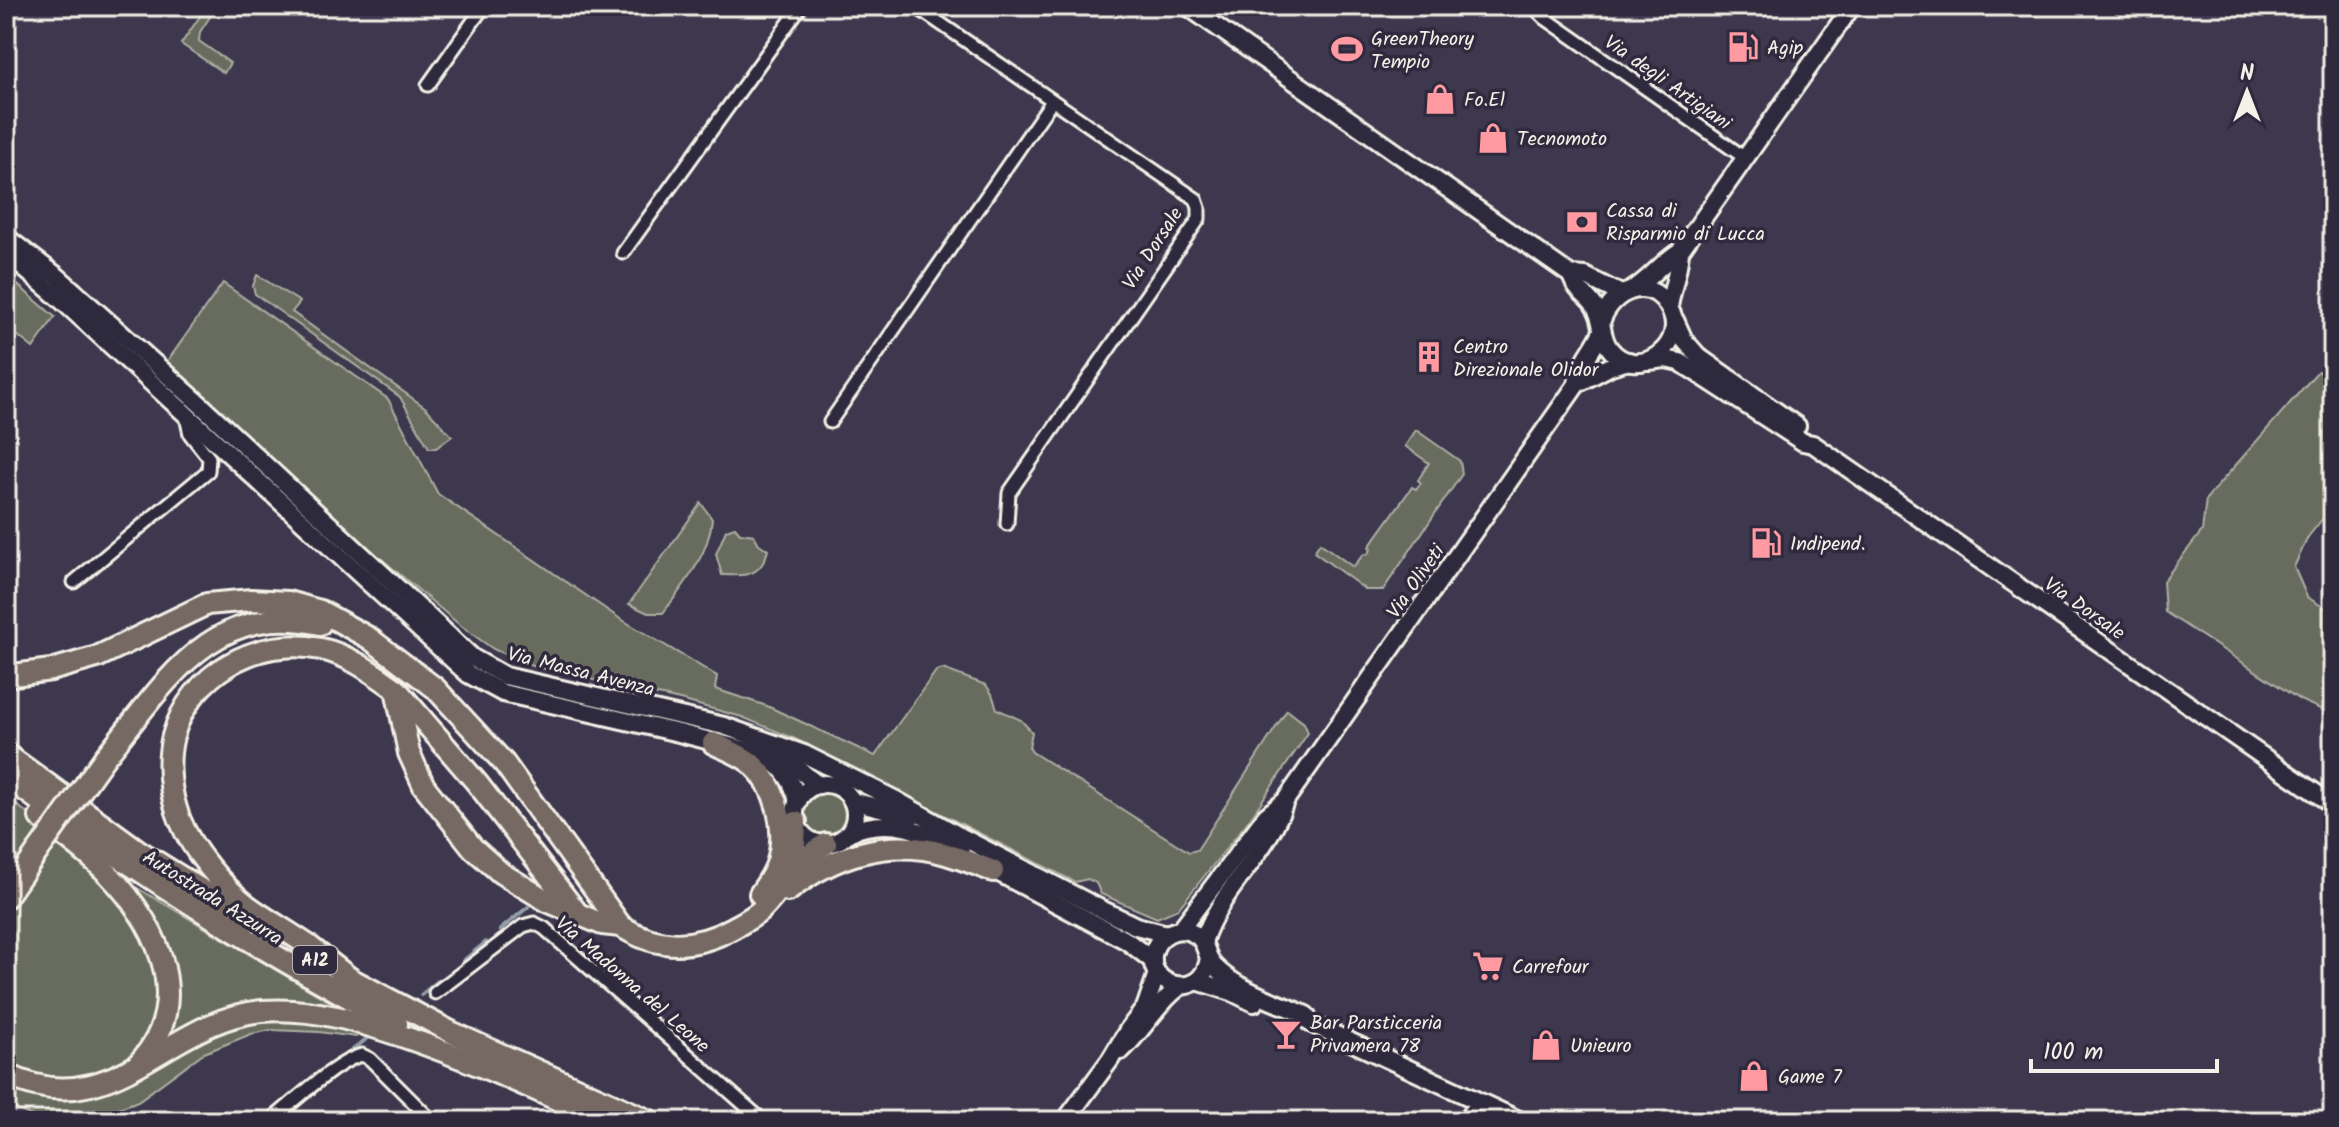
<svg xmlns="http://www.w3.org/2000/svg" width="2339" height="1127" viewBox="0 0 2339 1127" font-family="Kalam,sans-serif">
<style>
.green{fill:#686c5e;stroke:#aeaea3;stroke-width:2}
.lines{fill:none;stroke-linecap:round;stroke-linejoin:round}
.stream{stroke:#959eaa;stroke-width:4}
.street-casing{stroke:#f4f1e8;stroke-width:17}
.secondary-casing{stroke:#f4f1e8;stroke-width:22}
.highway-casing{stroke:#f4f1e8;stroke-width:26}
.street{stroke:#2f2a3d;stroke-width:11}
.secondary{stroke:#2f2a3d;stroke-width:16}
.highway{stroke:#766964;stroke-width:20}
.highway-bridge-casing{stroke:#f4f1e8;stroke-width:26;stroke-linecap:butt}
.highway-bridge{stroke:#766964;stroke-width:20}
.labels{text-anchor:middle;stroke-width:7;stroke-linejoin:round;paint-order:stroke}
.shield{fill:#2f2a3d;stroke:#b9b5b5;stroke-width:2}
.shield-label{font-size:18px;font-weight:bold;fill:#f4f1e8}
.poi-label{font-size:20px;fill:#f4f1e8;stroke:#2f2a3d;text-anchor:start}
.street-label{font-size:20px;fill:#f4f1e8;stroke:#2f2a3d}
</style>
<rect width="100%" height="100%" fill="#3d384e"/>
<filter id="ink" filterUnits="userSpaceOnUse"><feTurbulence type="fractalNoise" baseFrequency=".0125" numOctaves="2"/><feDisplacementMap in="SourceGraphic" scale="16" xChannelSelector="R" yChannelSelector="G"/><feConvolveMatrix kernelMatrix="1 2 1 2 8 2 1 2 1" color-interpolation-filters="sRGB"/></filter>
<g filter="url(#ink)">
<g class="green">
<polygon points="207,6 217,6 200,32 199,41 230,63 224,73 181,44"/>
<polygon points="6,275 55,317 33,348 6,326"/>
<polygon points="257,275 300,302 292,312 426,408 452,436 436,448 429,448 400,397 255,294 253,286"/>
<polygon points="223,283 388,399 438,494 619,618 717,676 715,689 767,706 875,756 936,671 943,669 986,685 992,694 997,709 1021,720 1032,732 1029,747 1032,752 1189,852 1197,850 1287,710 1304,723 1308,733 1249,820 1178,909 1157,918 1101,894 1096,883 1088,879 1075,882 793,738 742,717 684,701 529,665 493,649 461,626 370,549 166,363"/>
<polygon points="2318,371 2333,384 2333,498 2328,512 2308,537 2294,567 2307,597 2333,613 2333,711 2329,713 2300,700 2165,612 2163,581 2202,531 2206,499"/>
<polygon points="1416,430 1460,461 1462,474 1383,590 1366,590 1314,552 1320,543 1353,567 1364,554 1367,555 1371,549 1369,547 1412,487 1416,489 1421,483 1418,480 1429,463 1405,446"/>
<path d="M701 503 712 519C709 555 684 585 663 613H648L629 604Z"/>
<path d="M735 527 740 533 754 535 759 544 768 550C761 577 746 576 722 575L716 554 726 530Z"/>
<circle cx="825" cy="815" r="22"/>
<polygon points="6,797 46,827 6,884 6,832 10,823 6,814"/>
<polygon points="57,838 125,900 158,960 156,1031 128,1066 59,1086 6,1065 6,909"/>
<polygon points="129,883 340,1008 295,1005 159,1051 173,1005"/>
<path d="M279 1016 368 1030 356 1037 319 1032 271 1030 251 1034 202 1054 138 1101 106 1113 81 1119 37 1118 6 1105V1082C17 1090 32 1095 45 1098 110 1111 154 1059 207 1034 227 1025 257 1021 279 1016Z"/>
</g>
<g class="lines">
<g class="stream">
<polyline points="500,930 528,907"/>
<polyline points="463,961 486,942"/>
<polyline points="421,995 438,981"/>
<polyline points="344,1057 370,1036"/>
</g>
<defs>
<g id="street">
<polyline points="915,6 1196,199 1199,208 1199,219 1009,493 1007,524"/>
<polyline points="1533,6 1545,18 1745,158"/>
<polyline points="428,85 484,6"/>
<polyline points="623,253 801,6"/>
<polyline points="830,422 1052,101"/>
<polyline points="74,582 208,471 209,458 190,434 186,417"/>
<polyline points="435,993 523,926 534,923 544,928 763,1121"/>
<path d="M270 1121C293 1103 336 1061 362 1055L370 1059 432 1121"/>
<polyline points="1461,1121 1480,1101"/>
</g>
<g id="secondary">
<polyline points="1187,6 1571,275 1585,276 1621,294"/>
<polyline points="6,237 57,276 201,405 473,658 505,676 724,726 804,754 896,800 954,833 1105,911 1136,926 1167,934"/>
<path d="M6 253 68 306 468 674 503 693 679 733 761 754C782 765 793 780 798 802"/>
<path d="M1571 275C1578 296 1588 293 1596 309 1604 322 1600 337 1610 349 1638 384 1692 343 1668 306 1649 275 1612 291 1602 320"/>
<path d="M1632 290C1650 279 1662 262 1680 251L1852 6"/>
<path d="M1669 307C1672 288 1679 270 1680 251"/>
<polyline points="1675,320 1684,340 1699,357 1797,426"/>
<polyline points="1649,361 1665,359 1680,362 1803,442 1813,444 2333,805"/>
<polyline points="1577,384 1611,366 1629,361"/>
<path d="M774 746C791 758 801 775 819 785"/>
<circle cx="825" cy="814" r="30"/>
<polyline points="852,801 912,816"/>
<path d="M848 833C890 815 923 830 961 852"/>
<polyline points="984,865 1127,941 1153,961"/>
<path d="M1180 930 1266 816 1285 801 1577 384C1579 363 1594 350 1602 331"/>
<path d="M1203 942C1220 889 1269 853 1285 801"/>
<path d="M1209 958C1202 1005 1140 985 1155 948 1161 934 1176 927 1190 932 1208 938 1204 955 1214 966 1237 990 1276 1002 1306 1015L1310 1023 1521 1121"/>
<polyline points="1197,981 1232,992 1254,1003"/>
<path d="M1121 1051C1142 1032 1159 1001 1181 986"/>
<polyline points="1065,1121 1110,1060 1128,1030 1145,1008 1157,973"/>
</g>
<g id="highway">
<path d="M6 676 51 670 97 657 207 604 251 600 288 602 320 611 369 638 435 688 504 763 621 926C658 950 695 949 733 928 742 923 752 918 760 911 784 888 796 860 826 844"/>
<polyline points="397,690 477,783 575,910"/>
<path d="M713 743C725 749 740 754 751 763 777 786 787 828 778 861 775 873 767 884 760 894"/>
<polyline points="6,754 139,851 250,920"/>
<path d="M105 757C165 684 211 600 320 624"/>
<path d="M6 776C129 869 261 951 397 1024"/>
<path d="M40 817C59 832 80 847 98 864 153 915 199 999 138 1064"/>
<polyline points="783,871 795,843 796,822"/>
<path d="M788 891C833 855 889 837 946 854 962 859 978 865 993 871"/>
<polyline points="6,897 38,851"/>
<polyline points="343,975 453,1033 650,1121"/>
<path d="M352 980C338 969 323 957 309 946 289 932 267 920 248 906 222 886 192 850 180 820 170 795 166 763 173 736 190 674 258 635 321 649 349 655 373 673 396 689L409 753 424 786 473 848 501 873 547 901 602 924 621 926"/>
<path d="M6 1074C110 1127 166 1020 262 1011 314 1007 361 1022 410 1039 477 1062 541 1093 606 1121"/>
</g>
</defs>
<use href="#street" class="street-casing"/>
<use href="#secondary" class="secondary-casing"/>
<use href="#highway" class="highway-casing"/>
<use href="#street" class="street"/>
<use href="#secondary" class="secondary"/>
<use href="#highway" class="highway"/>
<defs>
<polyline id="highway-bridge" points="38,851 105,757"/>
</defs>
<use href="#highway-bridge" class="highway-bridge-casing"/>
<use href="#highway-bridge" class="highway-bridge"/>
</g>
</g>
<defs>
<symbol id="fuel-bare" viewBox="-9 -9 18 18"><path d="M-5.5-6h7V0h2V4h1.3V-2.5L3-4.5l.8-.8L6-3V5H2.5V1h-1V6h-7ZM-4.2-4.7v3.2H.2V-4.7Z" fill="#ff9aa2" stroke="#2f2a3d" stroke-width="2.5" paint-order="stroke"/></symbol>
<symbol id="stadium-bare" viewBox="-9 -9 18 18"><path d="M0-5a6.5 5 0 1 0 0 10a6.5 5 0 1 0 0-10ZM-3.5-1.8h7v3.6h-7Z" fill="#ff9aa2" stroke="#2f2a3d" stroke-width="2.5" paint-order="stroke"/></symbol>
<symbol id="shop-bare" viewBox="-9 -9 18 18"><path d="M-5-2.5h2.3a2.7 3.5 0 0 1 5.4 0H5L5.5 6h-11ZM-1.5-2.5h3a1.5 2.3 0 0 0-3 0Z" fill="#ff9aa2" stroke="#2f2a3d" stroke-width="2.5" paint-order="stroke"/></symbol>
<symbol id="bank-bare" viewBox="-9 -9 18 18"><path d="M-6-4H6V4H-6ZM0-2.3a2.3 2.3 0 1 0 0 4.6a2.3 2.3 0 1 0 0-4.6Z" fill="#ff9aa2" stroke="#2f2a3d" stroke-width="2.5" paint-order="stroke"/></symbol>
<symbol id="building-bare" viewBox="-9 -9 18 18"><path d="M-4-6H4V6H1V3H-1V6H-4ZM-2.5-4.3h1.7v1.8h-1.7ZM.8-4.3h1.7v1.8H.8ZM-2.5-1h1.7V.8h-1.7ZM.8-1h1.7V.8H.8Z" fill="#ff9aa2" stroke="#2f2a3d" stroke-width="2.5" paint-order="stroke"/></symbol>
<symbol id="supermarket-bare" viewBox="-9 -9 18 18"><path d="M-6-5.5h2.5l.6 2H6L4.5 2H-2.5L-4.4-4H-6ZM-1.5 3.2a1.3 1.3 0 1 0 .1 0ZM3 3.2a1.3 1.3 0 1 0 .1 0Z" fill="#ff9aa2" stroke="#2f2a3d" stroke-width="2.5" paint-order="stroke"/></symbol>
<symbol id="bar-bare" viewBox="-9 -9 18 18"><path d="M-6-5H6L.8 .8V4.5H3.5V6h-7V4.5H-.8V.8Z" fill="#ff9aa2" stroke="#2f2a3d" stroke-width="2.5" paint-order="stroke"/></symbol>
</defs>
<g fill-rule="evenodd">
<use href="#fuel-bare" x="1721" y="25" width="44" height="44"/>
<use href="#stadium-bare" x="1325" y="27" width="44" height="44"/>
<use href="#shop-bare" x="1418" y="77" width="44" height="44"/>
<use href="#shop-bare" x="1471" y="116" width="44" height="44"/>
<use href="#bank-bare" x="1560" y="200" width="44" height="44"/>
<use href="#building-bare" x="1407" y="335" width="44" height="44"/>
<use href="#fuel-bare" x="1744" y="521" width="44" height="44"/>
<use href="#supermarket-bare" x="1466" y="944" width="44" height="44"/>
<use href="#bar-bare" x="1264" y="1012" width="44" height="44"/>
<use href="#shop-bare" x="1524" y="1023" width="44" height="44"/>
<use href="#shop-bare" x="1732" y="1054" width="44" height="44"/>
</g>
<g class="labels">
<rect class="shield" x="293" y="946" width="44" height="28" rx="6"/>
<g class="shield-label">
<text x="315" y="966">A12</text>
</g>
<g class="poi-label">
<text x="1371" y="45">GreenTheory<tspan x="1371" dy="23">Tempio</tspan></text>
<text x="1767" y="54">Agip</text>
<text x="1464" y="106">Fo.El</text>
<text x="1517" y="145">Tecnomoto</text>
<text x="1606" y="217">Cassa di<tspan x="1606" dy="23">Risparmio di Lucca</tspan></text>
<text x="1453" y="353">Centro<tspan x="1453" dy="23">Direzionale Olidor</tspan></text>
<text x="1790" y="550">Indipend.</text>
<text x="1512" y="973">Carrefour</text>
<text x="1310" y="1029">Bar Parsticceria<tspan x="1310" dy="23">Privamera 78</tspan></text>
<text x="1570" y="1052">Unieuro</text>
<text x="1778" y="1083">Game 7</text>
</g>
<g class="street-label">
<text transform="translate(1668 82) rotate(35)" y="7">Via degli Artigiani</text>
<text transform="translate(1152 248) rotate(-57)" y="7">Via Dorsale</text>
<text transform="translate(1415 581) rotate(-55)" y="7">Via Oliveti</text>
<text transform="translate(2085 608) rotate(35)" y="7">Via Dorsale</text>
<text transform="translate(581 671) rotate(14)" y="7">Via Massa Avenza</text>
<text transform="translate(213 897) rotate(32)" y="7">Autostrada Azzurra</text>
<text transform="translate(633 984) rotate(41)" y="7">Via Madonna del Leone</text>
</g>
</g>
<rect width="2339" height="1127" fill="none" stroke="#2f2a3d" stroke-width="32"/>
<rect x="16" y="16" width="2307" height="1095" fill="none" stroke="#f4f1e8" stroke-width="3" filter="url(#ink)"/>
<g transform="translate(2247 92)" stroke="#2f2a3d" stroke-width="6" paint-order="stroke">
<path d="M0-6L14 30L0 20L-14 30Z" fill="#f4f1e8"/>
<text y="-12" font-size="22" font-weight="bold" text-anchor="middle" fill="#f4f1e8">N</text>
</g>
<path d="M2031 1059v12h186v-12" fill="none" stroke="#f4f1e8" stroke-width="4"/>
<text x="2043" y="1059" font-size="24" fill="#f4f1e8" stroke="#2f2a3d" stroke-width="6" paint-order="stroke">100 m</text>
</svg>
